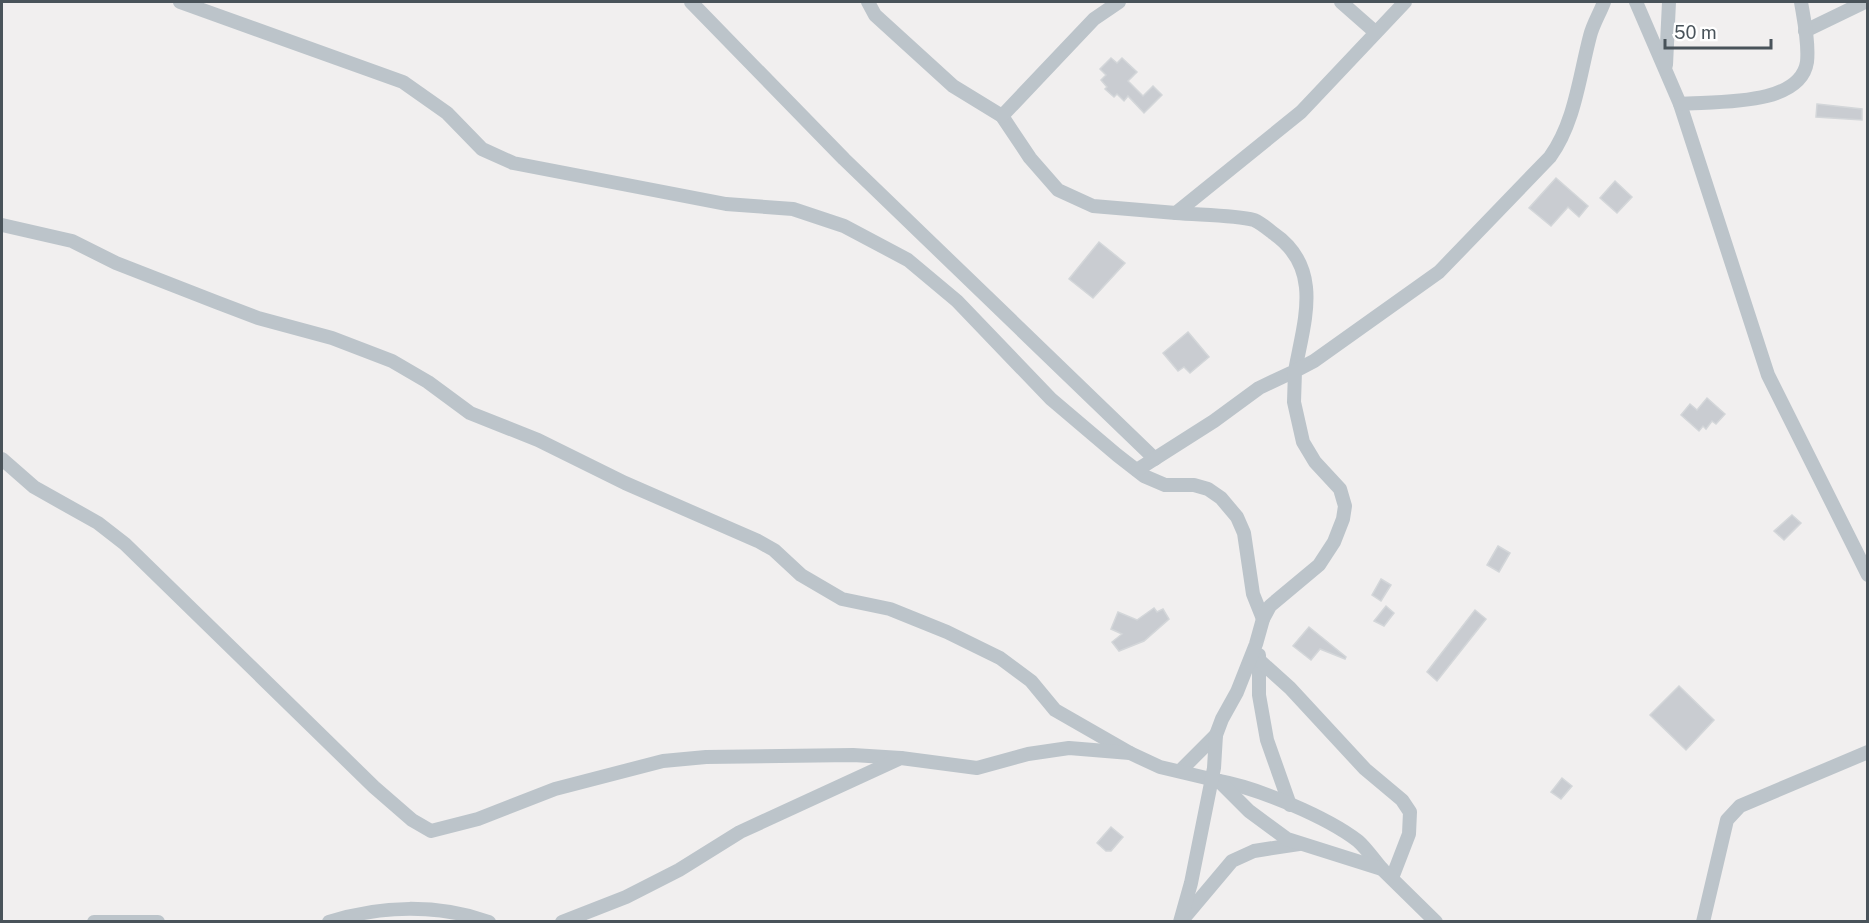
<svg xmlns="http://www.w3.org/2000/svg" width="1869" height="923" viewBox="0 0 1869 923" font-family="'Public Sans',sans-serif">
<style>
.building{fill:#c9ccd1;stroke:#d3d6d9;stroke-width:1.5}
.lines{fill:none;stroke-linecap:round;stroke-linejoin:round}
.minor{stroke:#bcc4ca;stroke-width:14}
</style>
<rect width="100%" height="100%" fill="#f1efef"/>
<g class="building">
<polygon points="1111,58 1117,63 1122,58 1137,72 1128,81 1143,96 1153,86 1162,95 1144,113 1128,96 1124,101 1117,94 1114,97 1105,89 1107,87 1101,80 1106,75 1100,69"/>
<polygon points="1817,104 1862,109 1862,120 1816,117"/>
<polygon points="1556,178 1588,206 1579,217 1568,207 1551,226 1529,208"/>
<polygon points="1615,181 1632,197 1617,213 1600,198"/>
<polygon points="1099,242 1125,263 1093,298 1069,279"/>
<polygon points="1188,332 1209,357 1190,373 1184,367 1178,371 1163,353"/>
<polygon points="1707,398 1725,414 1716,424 1712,421 1706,429 1703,426 1699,431 1681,415 1690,404 1697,410"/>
<polygon points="1792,515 1801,523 1784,540 1774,531"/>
<polygon points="1498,546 1510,553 1499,572 1487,565"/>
<polygon points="1381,579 1391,585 1381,601 1372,595"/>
<polygon points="1386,606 1394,613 1384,626 1374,621"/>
<polygon points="1154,608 1157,612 1163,609 1169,619 1144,641 1119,651 1112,642 1122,634 1111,629 1118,612 1137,620"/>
<polygon points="1475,610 1486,619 1437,681 1427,672"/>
<polygon points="1309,627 1346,657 1345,659 1320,649 1311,660 1293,646"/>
<polygon points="1679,686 1714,720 1686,750 1650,715"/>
<polygon points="1562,778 1572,786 1561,799 1551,792"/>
<polygon points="1111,827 1123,837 1111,851 1106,851 1097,843"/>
</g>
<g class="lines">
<g class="minor">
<polyline points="180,2 403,82 447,113 482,149 513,163 726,204 793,209 844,226 908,260 957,301 1051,399 1117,455 1144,476 1165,485 1194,485 1208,489 1221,498 1237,517 1244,533 1253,594 1263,619"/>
<polyline points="691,2 844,159 1155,459"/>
<polyline points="868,2 875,15 953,86 1002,116 1030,158 1058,190 1093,206 1176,213"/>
<polyline points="1341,2 1374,31"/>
<polyline points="1636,2 1680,104 1768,375 1868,575"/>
<polyline points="1805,31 1865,2"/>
<polyline points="1666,65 1669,2"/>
<path d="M1680 104C1715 101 1800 107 1807 62 1809 43 1804 20 1801 2"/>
<polyline points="1002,116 1094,19 1119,2"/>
<polyline points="2,225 72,241 116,263 216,302 258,318 332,338 392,361 428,382 470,413 538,440 625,483 758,541 774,550 801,575 842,599 890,609 947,632 1000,658 1031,681 1055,710 1130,753"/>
<polyline points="2,459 34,487 98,523 125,544 374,787 412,820 431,831 478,819 555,789 663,761 706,757 853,755 901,758"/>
<path d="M1137 470 1214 421 1259 388 1295 371C1304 321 1324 268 1273 233 1268 229 1261 223 1254 220 1235 215 1198 215 1176 213L1301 112 1405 2"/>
<polyline points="1259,655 1259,695 1267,740 1290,805"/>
<polyline points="1260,661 1290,688 1365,769 1402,800 1410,812 1409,834 1392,878"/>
<polyline points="1180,771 1216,735"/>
<path d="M1219 781C1258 788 1327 817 1358 841 1367 849 1374 860 1382 869"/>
<polyline points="1184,918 1232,861 1254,851 1299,844"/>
<polyline points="94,922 158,922"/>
<path d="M329 922C381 905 438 904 489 922"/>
<polyline points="562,922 626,897 679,870 740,832 901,758 977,768 1028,754 1069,748 1130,753 1160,767 1219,781 1249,811 1287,839 1382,869 1436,922"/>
<path d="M1180 922 1191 883 1214 768 1216 735 1222 719 1237 692 1256 644 1263 619 1270 606 1319 565 1334 542 1343 519 1345 506 1340 489 1315 462 1303 442 1294 402 1295 371 1314 361 1439 272 1550 157C1575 122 1579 78 1590 36 1593 24 1600 13 1604 2"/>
<polyline points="1703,922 1727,820 1740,806 1868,752"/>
</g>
</g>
<rect width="1869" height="923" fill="none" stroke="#49535a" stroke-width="6"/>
<path d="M1665 39v9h106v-9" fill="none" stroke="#49535a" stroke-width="3"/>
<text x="1674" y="39" font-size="18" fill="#49535a" stroke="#ffffff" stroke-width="4.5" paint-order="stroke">50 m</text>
</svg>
